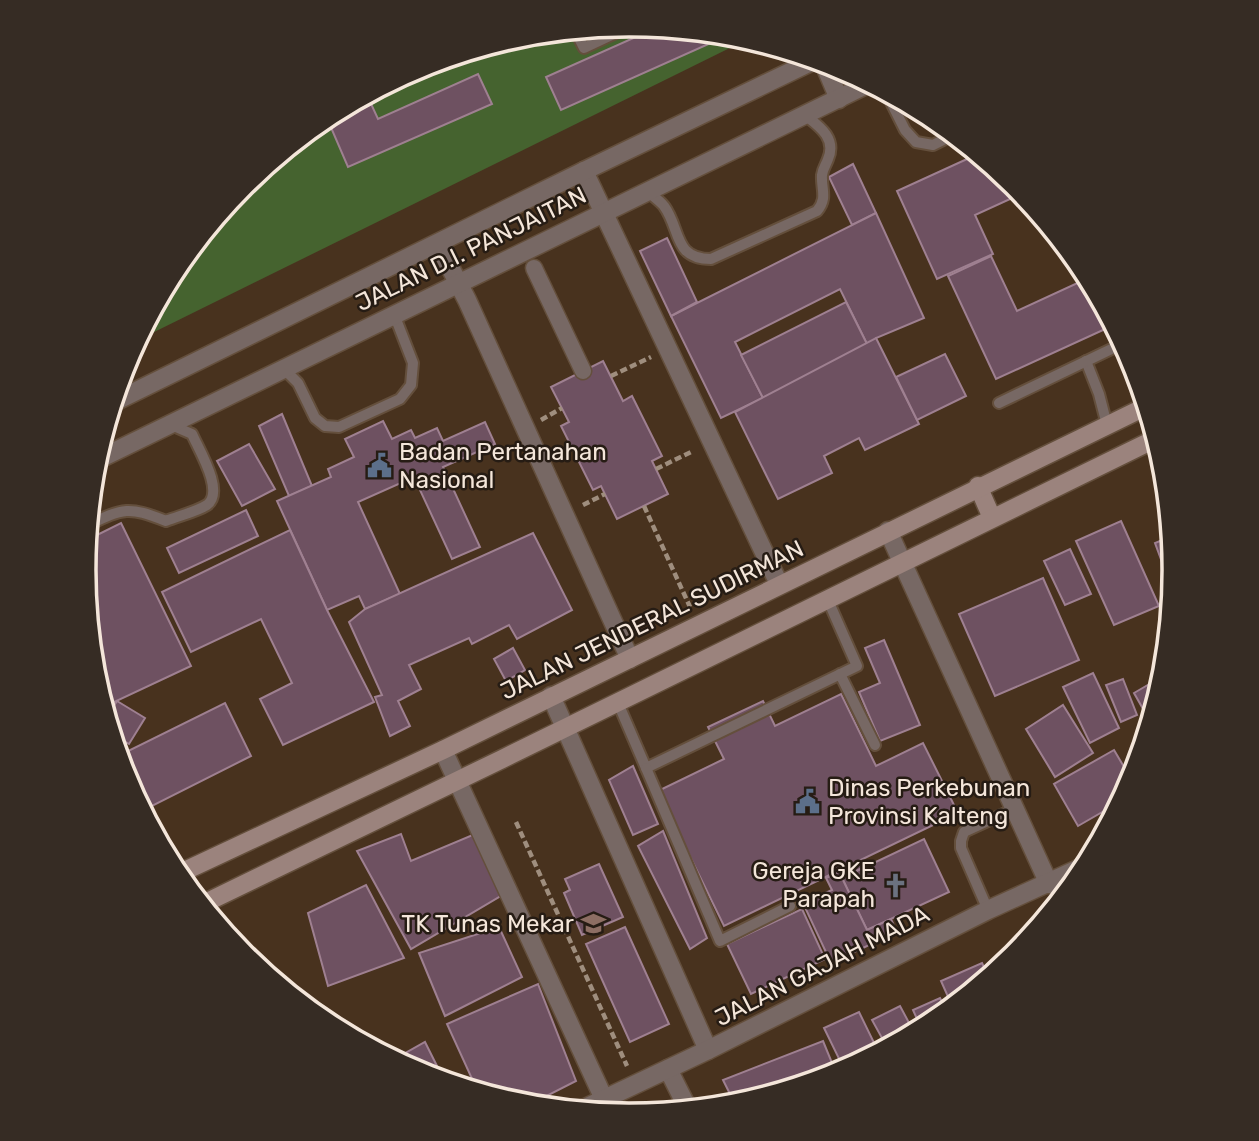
<svg xmlns="http://www.w3.org/2000/svg" width="1259" height="1141" viewBox="0 0 1259 1141" font-family="Rubik,sans-serif">
<style>
.green{fill:#45632f}
.building{fill:#6e5161;stroke:#9f8091;stroke-width:2}
.lines{fill:none;stroke-linecap:round;stroke-linejoin:round}
.service-casing{stroke:#644f3c;stroke-width:14}
.pedestrian-casing{stroke:#644f3c;stroke-width:19}
.minor-casing{stroke:#644f3c;stroke-width:21}
.tertiary-casing{stroke:#644f3c;stroke-width:21}
.secondary-casing{stroke:#644f3c;stroke-width:21}
.path{stroke:#9f8e7e;stroke-width:4.5;stroke-dasharray:7 3.5;stroke-linecap:butt}
.service{stroke:#776864;stroke-width:10}
.pedestrian{stroke:#776864;stroke-width:16}
.minor{stroke:#776864;stroke-width:18}
.tertiary{stroke:#776864;stroke-width:18}
.secondary{stroke:#9b837d;stroke-width:18}
.labels{text-anchor:middle;stroke-width:5;stroke-linejoin:round;paint-order:stroke}
.street-label{font-size:24px;fill:#f4e6da;stroke:#261c14}
.poi-label{font-size:24px;fill:#f4e6da;stroke:#261c14;text-anchor:start}
.rim{fill:none;stroke:#f4e6da;stroke-width:3.5}
</style>
<rect width="100%" height="100%" fill="#48321e"/>
<polygon class="green" points="629,25 736,35 748,39 136,341 176,267 244,184 326,116 421,66 523,35"/>
<g class="building">
<polygon points="658,27 720,33 722,38 561,110 546,77"/>
<polygon points="478,74 492,104 348,167 326,116 367,95 378,119"/>
<polygon points="978,154 1023,193 975,215 993,254 937,279 897,191"/>
<polygon points="853,164 876,213 852,225 829,177"/>
<polygon points="876,213 924,318 876,338 868,346 840,289 735,342 763,398 721,418 671,316"/>
<polygon points="667,238 697,302 671,316 640,251"/>
<polygon points="1065,245 1084,267 1114,325 996,379 948,276 991,256 1017,311 1082,281"/>
<polygon points="846,302 868,346 763,398 741,355"/>
<polygon points="876,338 919,424 865,450 859,438 824,456 832,473 778,499 735,412"/>
<polygon points="945,354 966,396 917,420 896,377"/>
<polygon points="603,361 623,401 632,396 662,456 652,461 668,494 617,519 601,486 593,490 561,426 569,422 551,387"/>
<polygon points="282,414 312,486 289,496 259,426"/>
<polygon points="383,421 392,439 411,430 415,438 437,428 443,441 485,422 495,444 443,467 480,547 452,559 414,477 358,502 400,594 365,609 359,596 327,610 277,501 331,477 328,469 354,457 345,439"/>
<polygon points="249,444 275,489 242,506 217,461"/>
<polygon points="246,510 258,536 179,573 167,548"/>
<polygon points="1121,521 1159,606 1114,625 1076,541"/>
<polygon points="121,523 191,666 108,705 94,676 84,570 87,540"/>
<polygon points="290,530 327,610 374,702 283,745 260,699 292,683 261,619 191,652 162,592"/>
<polygon points="533,533 572,610 517,639 509,625 472,644 469,638 409,665 421,689 398,701 410,726 390,736 375,697 382,695 349,622 365,609"/>
<polygon points="1172,536 1175,571 1173,592 1155,543"/>
<polygon points="1070,549 1091,594 1065,605 1044,561"/>
<polygon points="1043,578 1079,660 995,696 959,614"/>
<polygon points="884,640 920,725 880,741 859,692 880,683 865,648"/>
<polygon points="513,648 525,670 506,681 494,659"/>
<polygon points="1093,673 1119,728 1090,743 1063,687"/>
<polygon points="1165,675 1165,677 1151,723 1134,693"/>
<polygon points="1123,679 1137,715 1121,722 1106,685"/>
<polygon points="841,694 876,766 923,743 958,813 724,926 658,791 724,759 708,727 763,701 775,726"/>
<polygon points="117,701 145,718 129,744 111,733 106,718"/>
<polygon points="225,703 251,756 142,811 125,779 118,756"/>
<polygon points="1063,705 1093,753 1055,777 1026,729"/>
<polygon points="1114,750 1133,782 1123,800 1078,826 1054,784"/>
<polygon points="633,766 658,824 633,835 609,780"/>
<polygon points="663,831 707,938 690,949 638,846"/>
<polygon points="401,834 411,861 475,834 504,894 411,949 357,851"/>
<polygon points="924,839 949,892 867,930 842,878"/>
<polygon points="861,861 864,867 842,878 867,930 891,919 897,932 831,963 803,903 832,890 826,878"/>
<polygon points="599,864 623,917 582,935 564,893 570,890 565,879"/>
<polygon points="366,885 404,958 328,986 308,913"/>
<polygon points="802,909 825,959 751,994 727,944"/>
<polygon points="499,927 522,977 445,1016 419,953"/>
<polygon points="625,927 669,1024 630,1042 586,944"/>
<polygon points="982,963 989,978 953,1008 941,981"/>
<polygon points="538,984 576,1081 527,1106 478,1092 447,1024"/>
<polygon points="940,998 947,1013 922,1030 913,1010"/>
<polygon points="900,1006 915,1034 888,1049 872,1020"/>
<polygon points="859,1012 879,1053 845,1071 824,1028"/>
<polygon points="823,1041 837,1075 736,1106 723,1080"/>
<polygon points="425,1042 445,1082 420,1075 393,1060"/>
</g>
<g class="lines">
<defs>
<g id="service">
<polyline points="575,30 584,48 633,25"/>
<polyline points="868,84 890,100 905,130 916,142 933,145 955,134"/>
<path d="M647 191C653 196 660 201 664 206 681 229 673 259 711 259L817 211C828 198 821 189 822 175 823 168 826 165 828 159 837 138 819 126 805 115"/>
<polyline points="1086,361 1099,394 1107,425"/>
<polyline points="283,368 298,383 315,418 325,426 339,427 400,399 411,385 413,363 394,314"/>
<polyline points="999,403 1124,343"/>
<path d="M88 525C124 508 128 506 166 521 178 516 196 512 207 505 225 492 199 450 192 434L169 424"/>
<polyline points="840,674 875,745"/>
<polyline points="618,703 646,768 857,666 827,598"/>
<polyline points="646,768 720,941 790,906"/>
<polyline points="988,910 961,848 961,841 964,832 1014,809"/>
</g>
<polyline id="pedestrian" points="534,268 583,371"/>
<g id="minor">
<polyline points="888,531 1049,884"/>
<polyline points="551,696 708,1050"/>
<polyline points="443,750 604,1099"/>
<polyline points="668,1069 689,1111"/>
<polyline points="579,1111 708,1050 988,910 1089,864"/>
</g>
<g id="tertiary">
<polyline points="823,61 839,99"/>
<polyline points="584,171 779,584"/>
<polyline points="438,244 467,300 630,659"/>
<polyline points="112,403 584,171 817,59"/>
<polyline points="95,461 870,83"/>
</g>
<g id="secondary">
<polyline points="978,486 992,518"/>
<polyline points="176,875 443,750 1147,406"/>
<path d="M201 905C521 752 838 592 1157 438"/>
</g>
</defs>
<use href="#service" class="service-casing"/>
<use href="#pedestrian" class="pedestrian-casing"/>
<use href="#minor" class="minor-casing"/>
<use href="#tertiary" class="tertiary-casing"/>
<use href="#secondary" class="secondary-casing"/>
<g class="path">
<polyline points="611,376 651,357"/>
<polyline points="541,420 562,408"/>
<polyline points="656,469 693,451"/>
<polyline points="583,505 605,494"/>
<polyline points="644,506 690,607"/>
<polyline points="516,822 627,1066"/>
</g>
<use href="#service" class="service"/>
<use href="#pedestrian" class="pedestrian"/>
<use href="#minor" class="minor"/>
<use href="#tertiary" class="tertiary"/>
<use href="#secondary" class="secondary"/>
</g>
<defs>
<symbol id="civic-bare" viewBox="-9 -9 18 18"><path d="M-.6-6.5H3V-4.5H.6V-3L4-1V1h2V6H-6V1h2V-1L-.6-3ZM-1.2 2.5V6h2.4V2.5Z" fill="#5c6f8a" stroke="#261c14" stroke-width="2.5" paint-order="stroke"/></symbol>
<symbol id="church-bare" viewBox="-9 -9 18 18"><path d="M-1.2-6h2.4v3.5h3.3v2.4h-3.3V6h-2.4V-.1h-3.3v-2.4h3.3Z" fill="#6b7280" stroke="#261c14" stroke-width="2.5" paint-order="stroke"/></symbol>
<symbol id="school-bare" viewBox="-9 -9 18 18"><path d="M0-5L7-2L0 1L-7-2ZM-4 1L0 2.5L4 1V4Q0 6-4 4Z" fill="#8d6e63" stroke="#261c14" stroke-width="2.5" paint-order="stroke"/></symbol>
</defs>
<g fill-rule="evenodd">
<use href="#civic-bare" x="362" y="448" width="35" height="35"/>
<use href="#civic-bare" x="790" y="784" width="35" height="35"/>
<use href="#church-bare" x="878" y="868" width="35" height="35"/>
<use href="#school-bare" x="576" y="906" width="35" height="35"/>
</g>
<g class="labels">
<g class="street-label">
<text transform="translate(471 249) rotate(-26)" y="8">JALAN D.I. PANJAITAN</text>
<text transform="translate(652 620) rotate(-26)" y="8">JALAN JENDERAL SUDIRMAN</text>
<text transform="translate(822 966) rotate(-27)" y="8">JALAN GAJAH MADA</text>
</g>
<g class="poi-label">
<text x="399" y="460">Badan Pertanahan<tspan x="399" dy="28">Nasional</tspan></text>
<text x="828" y="796">Dinas Perkebunan<tspan x="828" dy="28">Provinsi Kalteng</tspan></text>
<text x="875" y="879" text-anchor="end">Gereja GKE<tspan x="875" dy="28">Parapah</tspan></text>
<text x="574" y="932" text-anchor="end">TK Tunas Mekar</text>
</g>
</g>
<path d="M0 0H1259V1141H0ZM96 570a533 533 0 1 1 1066 0a533 533 0 1 1-1066 0Z" fill="#362c24" fill-rule="evenodd"/>
<path class="rim" d="M96 570a533 533 0 1 1 1066 0a533 533 0 1 1-1066 0Z"/>
</svg>
